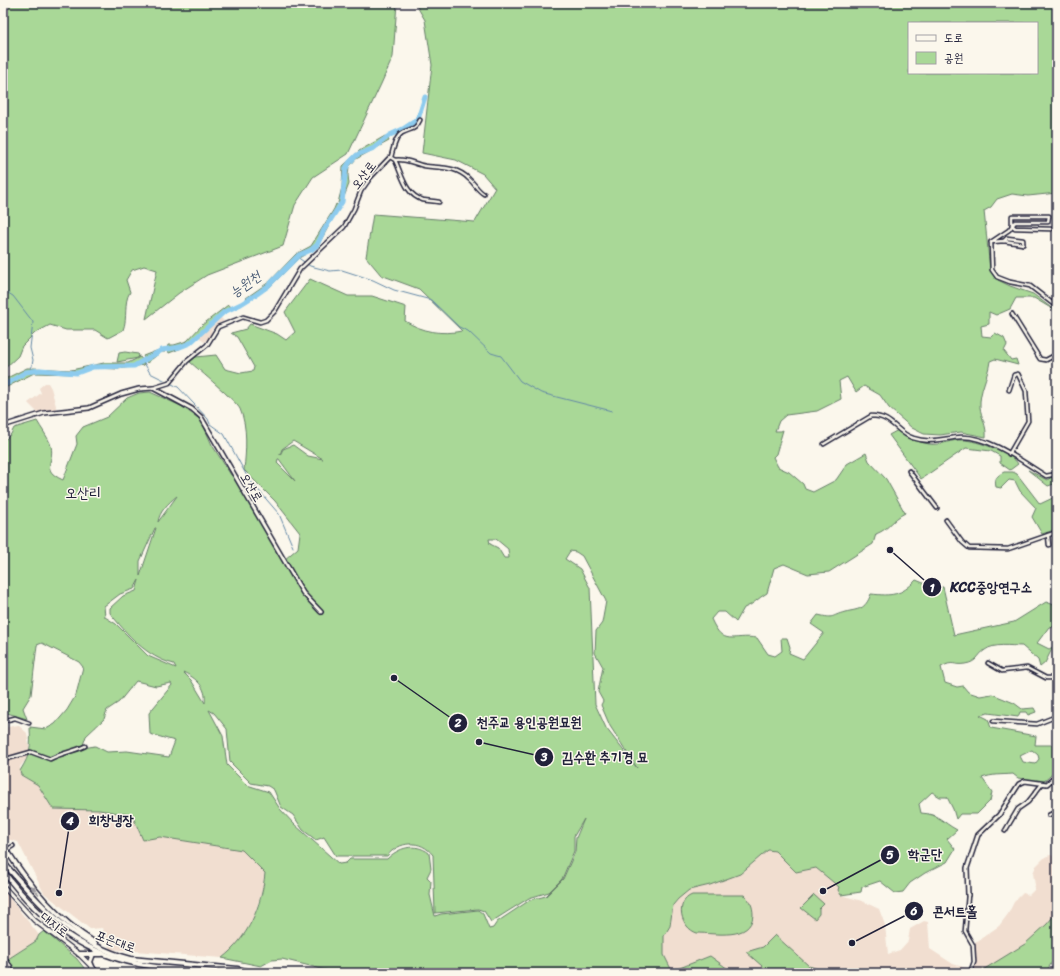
<svg xmlns="http://www.w3.org/2000/svg" width="1060" height="976" viewBox="0 0 1060 976" font-family="Sriracha,'Poor Story',sans-serif">
<style>
.built{fill:#f1ded0}
.green{fill:#a9d897;stroke:#667d69;fill-rule:evenodd}
.lines{fill:none;stroke-linecap:round;stroke-linejoin:round}
.stream{stroke:#6287a6;stroke-width:1}
.river{stroke:#8dcbee;stroke-width:5}
.minor-casing{stroke:#22223b;stroke-width:5.5}
.tertiary-casing{stroke:#22223b;stroke-width:6}
.secondary-casing{stroke:#22223b;stroke-width:6}
.trunk-casing{stroke:#22223b;stroke-width:7}
.minor{stroke:#fbf7ec;stroke-width:2.5}
.tertiary{stroke:#fbf7ec;stroke-width:3}
.secondary{stroke:#fbf7ec;stroke-width:3.5}
.trunk{stroke:#fbf7ec;stroke-width:4}
.oneway{fill:#99979c}
.labels{text-anchor:middle;stroke-width:3;stroke-linejoin:round;paint-order:stroke}
.street-label{font-size:13px;fill:#22223b;stroke:#fbf7ec}
.water-label{font-size:14px;font-style:italic;fill:#425571;stroke:#fbf7ec}
.quarter-label{font-size:15px;fill:#22223b;stroke:#fbf7ec}
.leader{fill:none;stroke:#22223b;stroke-width:1.5}
.callout-dot{fill:#22223b;stroke:#fbf7ec;stroke-width:1.5}
.mark-label{font-size:12px;text-anchor:middle;font-weight:bold;fill:#fff}
.callout-label{font-size:14px;text-anchor:middle;font-weight:bold;fill:#22223b;stroke:#fbf7ec;stroke-width:3;stroke-linejoin:round;paint-order:stroke}
</style>
<rect width="100%" height="100%" fill="#fbf7ec"/>
<filter id="ink" filterUnits="userSpaceOnUse"><feTurbulence type="fractalNoise" baseFrequency=".025" numOctaves="2"/><feDisplacementMap in="SourceGraphic" scale="8" xChannelSelector="R" yChannelSelector="G"/><feConvolveMatrix kernelMatrix="1 2 1 2 8 2 1 2 1" color-interpolation-filters="sRGB"/></filter>
<g filter="url(#ink)">
<g class="built">
<polygon points="220,317 224,321 217,324 212,329 210,337 204,342 199,337"/>
<polygon points="45,383 48,383 51,388 56,406 55,411 39,414 28,403 41,393 39,388"/>
<polygon points="18,725 27,733 29,746 29,755 20,767 21,775 38,785 53,809 99,810 132,815 143,840 160,837 243,850 265,873 263,888 253,920 236,947 222,958 110,949 102,928 90,929 44,893 18,842 3,838 3,795 5,795 3,794 3,728"/>
<polygon points="768,850 775,851 796,872 816,868 839,887 838,890 841,895 862,901 879,909 885,925 888,954 900,950 908,941 910,929 924,921 928,922 930,949 953,964 966,968 970,968 974,963 976,953 974,947 976,942 999,926 1008,914 1014,902 1023,893 1029,895 1034,890 1035,885 1033,873 1036,866 1045,857 1050,855 1057,857 1057,919 1009,973 730,973 727,969 710,956 672,971 664,955 664,936 670,926 673,905 678,899 689,890 710,885 740,874"/>
<polygon points="3,890 39,935 36,941 8,959 3,952"/>
</g>
<g class="green">
<path d="M3 3H397L393 57 381 84 348 154 313 177 295 205 283 246 207 275 179 293 146 319 157 270 144 266 132 270 126 280 130 292C123 303 128 318 123 330L108 338 95 330H66L50 325 35 333 22 346 18 356 3 370Z"/>
<path d="M415 3H1057V193L1028 196 1012 194 997 199 991 207 984 211 990 270 998 280 1010 286 1033 294 1054 310 1034 298H1016L1010 309 996 315 989 312V324L981 326 982 336 991 337 995 333 1004 338 1007 345 1004 351 1011 360 1016 359 1018 365 995 359 990 361C988 377 979 391 980 407 981 417 987 426 986 437L961 432 940 435 924 434 912 428 889 408 880 395 864 386 856 392 847 377 839 381 841 399 817 411 786 415 779 421 775 431H781L783 430 776 454 773 457 778 467 789 472 803 484 805 489 813 492 836 480 847 464 866 453 869 461 886 479 905 513C891 520 891 528 876 534L873 544 829 572 808 574 784 564 774 568 767 593C758 598 753 605 744 608L736 622 725 612H717L711 619C724 648 732 634 757 638L768 654 775 656 782 651 781 638H787L790 647 789 653 803 659 824 633 811 624 818 615C835 619 830 616 845 612 859 609 865 610 871 594 891 596 901 596 916 580L933 587H943L954 635 1014 622 1046 602 1057 606V627H1049L1037 643 1049 649 1053 647 1045 663 1040 667 1038 660 1022 646C1011 646 994 643 985 650 977 655 978 662 965 664 953 666 954 660 941 667L945 683 957 687 963 686 968 692 980 696 992 694 1014 703 1022 709 1034 708 1036 712 1028 715 1026 712H1020L1018 717 988 713 980 715 988 719 991 728 1036 736 1035 745H1057C1057 765 1060 769 1043 782L1018 778 1013 774C1002 775 992 774 982 778L992 792 990 801 977 814H960L956 819 953 809 947 797H940L932 792 919 804 921 813C939 814 942 822 957 830L947 839 955 849 947 862 925 873 910 883 903 892 895 893 880 881 862 887 861 892 841 895 838 890 839 887 816 868 796 872 775 851 768 850 740 874 710 885 689 890 678 899 673 905 670 926 664 936V955L672 971 710 956 728 969 730 973H338L282 959 272 960 261 966 222 958C248 938 262 906 265 873L242 850 160 837 143 840 132 815 99 810 53 809 38 785 21 775 20 771C31 753 31 748 30 727L46 729 55 724 67 710 76 695 83 667 79 662 42 643 37 645 31 695 23 708 27 719 7 713 3 716V442L11 434 14 428 37 421C41 428 47 436 50 443 57 461 38 469 63 480L77 444 76 436 83 427 107 417 127 398 139 393 150 392 181 406 201 420 212 445 231 475H233L284 560 298 548 300 533 275 501 244 470C246 451 248 427 240 409 236 401 199 370 190 362L196 357 216 355 225 369 241 373 253 371 254 367 237 337 231 333 246 329 250 324 277 334 286 340 295 332 285 312 310 279 348 296H372L406 307 405 321C423 332 442 335 462 331L419 289 381 275 366 257 373 214 475 222 495 188 483 174 456 160 422 153 432 65 425 20ZM909 23H1037V73H909ZM293 441 323 459 308 456 293 445 283 449 280 455 282 449ZM278 459H279L295 481 277 463ZM177 496 158 522C159 512 169 502 177 496ZM155 528H156L140 576V561ZM489 539H496L508 549 509 558H504L498 548 490 544ZM570 551 576 552 582 556 606 601 602 623 596 631 595 653 603 667 598 692 603 701 601 705 610 726 637 768 606 728 595 704 590 588 580 569 565 559ZM139 580 136 591 123 596 110 608V613C127 634 146 657 174 664L176 668 148 656 116 624 105 617 104 606 120 594 134 589ZM183 672C196 678 207 687 205 703L191 680ZM136 681 156 686 171 683 172 685 149 713 150 734 175 741 169 757 127 751 107 752 95 746 77 749 83 745 86 736 104 719 107 710 119 702ZM209 710 214 713 227 729 230 762 251 783 268 786 274 790 281 807 293 815 303 830 316 840 324 837 336 856H387C399 841 421 839 433 855L435 913 478 909 484 911 491 922 529 898 549 892 562 879 574 851V836L584 819 576 838 575 852 563 879 546 896 530 900 497 922 493 928 489 929 483 914 478 910 441 914 435 916 430 895 431 881 427 877 431 869 429 853C415 842 398 848 387 859H350L346 863 339 864 294 824 280 809 269 792 247 785 227 765 223 736ZM1032 750 1038 755 1039 759 1035 764 1023 762 1020 756Z"/>
<polygon points="385,136 387,137 384,140 388,138 389,141 356,159 349,167 348,175 349,184 342,202 345,168 340,204 338,203 342,187 343,166 359,151"/>
<polygon points="336,204 339,206 335,213 339,207 319,244 311,251 299,258 297,257 318,245 328,223 317,244 311,249 299,254 268,285 248,299 246,298 269,282 296,254 311,246 334,209"/>
<polygon points="296,258 298,259 270,287 248,301 269,286"/>
<polygon points="228,305 232,307 222,312 189,343 167,349 168,345 174,345 187,341 202,325"/>
<path d="M233 308 234 309C217 311 205 332 192 342 185 347 177 350 169 353L168 350C201 346 206 316 233 308Z"/>
<polygon points="164,348 165,352 161,352 147,363 143,356"/>
<polygon points="125,352 138,354 139,355 138,358 117,362 119,353"/>
<polygon points="140,357 143,361 134,366 93,366 77,372 40,369 32,370 33,368 71,370 104,363 128,363"/>
<polygon points="143,362 144,365 118,369 93,368 77,374 34,373 3,389 3,387 26,373 41,371 77,374 93,367 134,367"/>
<polygon points="27,368 31,368 31,371 3,385 3,380"/>
<path d="M898 430C907 437 918 442 929 444 940 446 952 439 963 440 976 440 1012 453 1018 464L1010 470 1000 463V456L991 451 966 448 921 479 889 435Z"/>
<polygon points="1028,470 1047,480 1057,474 1057,483 1048,486"/>
<path d="M1004 472H1013L1017 474 1040 504 1057 496V529L1042 534 1032 517 1036 508 1020 491 1015 481 1009 480 1001 488 996 487C994 478 997 476 1004 472Z"/>
<path d="M692 895H744C750 900 753 906 753 915 751 941 715 933 697 933 681 928 674 902 692 895Z"/>
<polygon points="814,895 824,904 819,909 819,914 815,919 801,908"/>
<polygon points="1057,912 1057,955 1045,973 978,973 1025,944 1047,924"/>
<polygon points="44,931 77,959 88,973 18,973 8,959 36,941 39,935"/>
<polygon points="775,935 809,966 821,970 821,973 770,973 746,952 763,947"/>
</g>
<g class="lines">
<g class="stream">
<polyline points="297,257 310,266 330,271 342,270 373,280 394,290 431,300 459,327 468,331 491,353 501,356 520,381 541,393 612,411"/>
<polyline points="3,290 13,296 33,322 30,348 33,360 31,371"/>
<polyline points="143,361 150,373 178,387 208,419 210,424 224,434 248,478 279,514 293,547"/>
</g>
<polyline class="river" points="3,386 26,372 40,370 77,373 93,367 134,366 162,350 180,347 190,343 224,312 241,304 257,294 268,286 299,255 311,250 317,245 324,230 342,202 346,168 350,162 357,155 374,148 390,135 403,129 418,119 425,97"/>
<defs>
<g id="minor">
<path d="M391 157C393 150 395 137 402 133 411 128 415 131 420 120"/>
<path d="M395 160C406 158 414 164 425 166 441 168 456 166 469 179 475 184 477 190 484 194"/>
<polyline points="1012,225 1012,216 1049,216 1048,222 1015,222 1009,230 991,242 1004,241 1023,244"/>
<polyline points="1012,225 1015,228 1051,229"/>
<polyline points="1004,241 1007,238 1023,240 1023,244"/>
<polyline points="991,242 992,270 997,277 1010,282 1030,286 1057,307"/>
<polyline points="1012,314 1040,359 1046,360 1057,354"/>
<path d="M153 388 169 383 187 361 207 345 218 327 243 317 260 322 266 320 275 311 300 269 344 227 354 209 361 191 371 177 390 157 395 160C402 174 405 195 423 200 428 201 433 201 439 202"/>
<path d="M824 444 871 416C893 416 896 433 913 438 931 444 944 438 961 437 989 436 1023 462 1046 476L1057 474"/>
<polyline points="1009,454 1028,421 1026,391 1018,374 1014,375 1009,390"/>
<polyline points="909,471 937,508"/>
<polyline points="946,520 962,542 969,548 1008,549 1057,532"/>
<polyline points="1048,535 1049,545"/>
<polyline points="988,663 1002,671 1027,668 1046,678 1057,678"/>
<polyline points="3,721 15,718 29,723"/>
<polyline points="993,721 1037,724 1057,716"/>
<path d="M3 760 31 752 50 759C61 753 73 752 85 746"/>
<polyline points="1055,776 1057,785"/>
<polyline points="1049,815 1057,811"/>
<polyline points="1005,831 1018,809 1028,802 1042,784"/>
<polyline points="3,852 13,846"/>
<polyline points="968,895 965,931 973,945 974,962 971,970"/>
<polyline points="3,956 11,967 11,973"/>
</g>
<g id="tertiary">
<polyline points="3,426 44,413 89,408 121,394 139,389 153,388 192,409 201,417 303,593 321,612"/>
<polyline points="968,895 967,868 978,835 999,815 1019,784 1025,781 1047,784 1057,775"/>
</g>
<polyline id="secondary" points="3,886 34,920 79,954 98,973"/>
<g id="trunk">
<path d="M6 849C30 887 57 919 95 943"/>
<path d="M3 862C41 906 73 944 131 959L237 969 254 973"/>
<path d="M3 871C42 923 85 956 150 966 174 970 199 969 223 973"/>
<polyline points="79,954 102,954"/>
<polyline points="93,969 90,962 93,954"/>
</g>
</defs>
<use href="#minor" class="minor-casing"/>
<use href="#tertiary" class="tertiary-casing"/>
<use href="#secondary" class="secondary-casing"/>
<use href="#trunk" class="trunk-casing"/>
<use href="#minor" class="minor"/>
<use href="#tertiary" class="tertiary"/>
<use href="#secondary" class="secondary"/>
<use href="#trunk" class="trunk"/>
</g>
<defs><path id="oneway-solid" d="M-6-.8H1V-3.2L6.5 0L1 3.2V.8H-6Z"/></defs>
<use class="oneway" href="#oneway-solid" transform="translate(35 890) rotate(-131)"/>
</g>
<g class="labels">
<g class="street-label">
<text transform="translate(363 175) rotate(-53)" y="5">오산로</text>
<text transform="translate(252 487) rotate(59)" y="5">오산로</text>
<text transform="translate(55 924) rotate(38)" y="5">대지로</text>
<text transform="translate(116 941) rotate(20)" y="5">포은대로</text>
</g>
<g class="water-label">
<text transform="translate(245 284) rotate(-35)" y="5">능원천</text>
</g>
<g class="quarter-label">
<text x="83" y="498">오산리</text>
</g>
</g>
<path class="leader" d="M890 550L932 587M394 678L458 723M479 742L544 757M59 893L70 821M823 891L890 855M852 943L914 911"/>
<g class="callout-dot">
<circle cx="890" cy="550" r="4"/>
<circle cx="394" cy="678" r="4"/>
<circle cx="479" cy="742" r="4"/>
<circle cx="59" cy="893" r="4"/>
<circle cx="823" cy="891" r="4"/>
<circle cx="852" cy="943" r="4"/>
<circle cx="932" cy="587" r="10"/>
<circle cx="458" cy="723" r="10"/>
<circle cx="544" cy="757" r="10"/>
<circle cx="70" cy="821" r="10"/>
<circle cx="890" cy="855" r="10"/>
<circle cx="914" cy="911" r="10"/>
</g>
<g class="mark-label">
<text x="932" y="592">1</text>
<text x="458" y="727">2</text>
<text x="544" y="761">3</text>
<text x="70" y="825">4</text>
<text x="890" y="859">5</text>
<text x="914" y="915">6</text>
</g>
<g class="callout-label">
<text x="991" y="592">KCC중앙연구소</text>
<text x="529" y="727">천주교 용인공원묘원</text>
<text x="605" y="762">김수환 추기경 묘</text>
<text x="111" y="825">희창냉장</text>
<text x="925" y="859">학군단</text>
<text x="955" y="916">콘서트홀</text>
</g>
<rect width="1060" height="976" fill="none" stroke="#fbf7ec" stroke-width="16"/>
<rect x="8" y="8" width="1044" height="960" fill="none" stroke="#22223b" stroke-width="1.5" filter="url(#ink)"/>
<rect x="908" y="22" width="130" height="52" fill="#fbf7ec" stroke="#a4a2a5"/>
<rect x="916" y="35" width="20" height="6" fill="#fbf7ec" stroke="#a4a2a5"/>
<text x="944" y="42" font-size="12" fill="#22223b">도로</text>
<rect x="916" y="52" width="20" height="12" fill="#a9d897" stroke="#a4a2a5"/>
<text x="944" y="62" font-size="12" fill="#22223b">공원</text>
</svg>
